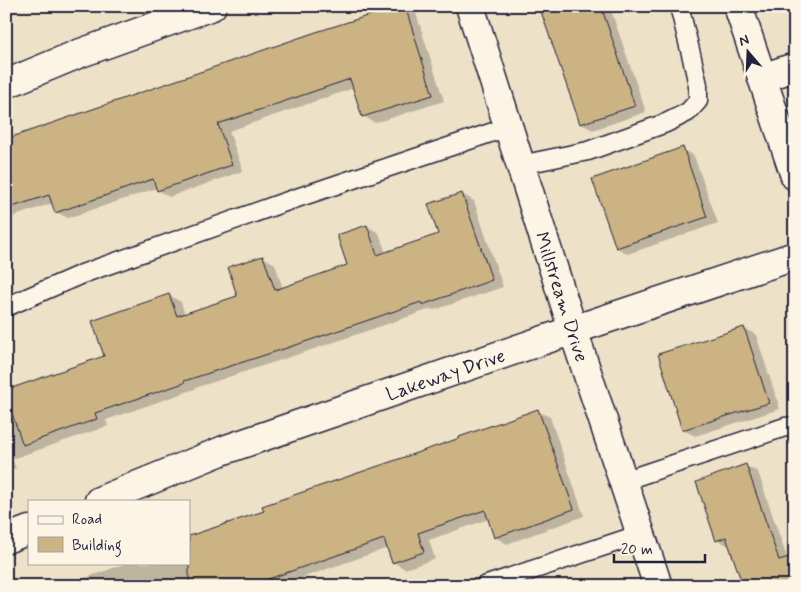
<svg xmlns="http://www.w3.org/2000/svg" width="801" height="592" viewBox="0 0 801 592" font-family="Mynerve,sans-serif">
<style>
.shadow{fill:#0003}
.building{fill:#cbb383;stroke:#22223b}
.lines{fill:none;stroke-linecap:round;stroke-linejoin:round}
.service-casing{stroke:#22223b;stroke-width:21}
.minor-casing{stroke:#22223b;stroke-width:31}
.secondary-casing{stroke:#22223b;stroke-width:31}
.service{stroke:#fcf5e5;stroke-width:18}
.minor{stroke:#fcf5e5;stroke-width:28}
.secondary{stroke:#fcf5e5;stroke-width:28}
.labels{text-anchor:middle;stroke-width:4;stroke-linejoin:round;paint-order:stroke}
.street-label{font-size:19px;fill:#22223b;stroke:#fcf5e5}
</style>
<rect width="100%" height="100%" fill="#ede1c8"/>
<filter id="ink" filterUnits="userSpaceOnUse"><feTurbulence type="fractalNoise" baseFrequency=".02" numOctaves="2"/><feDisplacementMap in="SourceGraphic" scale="10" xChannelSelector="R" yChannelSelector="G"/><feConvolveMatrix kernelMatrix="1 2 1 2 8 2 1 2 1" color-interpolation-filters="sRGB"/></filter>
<g filter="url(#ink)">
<g class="shadow">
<polygon points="405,6 416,13 444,101 375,123 363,116 354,88 229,131 243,171 169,197 158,190 157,188 68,218 56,212 53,203 6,219 6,147"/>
<polygon points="540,6 633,6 612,13 646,112 593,130 581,124"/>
<polygon points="683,149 694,156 718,223 628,254 617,248"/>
<polygon points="462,194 474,201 503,287 434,310 431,309 305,352 195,388 195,389 106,420 108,426 12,459 16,468 6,472 6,397 106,357 169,295 181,302 185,315 239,297 263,257 275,264 283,289 349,266 367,226 379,233 386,253 440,235"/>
<polygon points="6,245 10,255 6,257"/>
<polygon points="744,328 756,335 780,409 695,436 683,430"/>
<polygon points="538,411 550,417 584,516 507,544 495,537 489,519 429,540 435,559 405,569 393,562 388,548 278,586 72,586 71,583 127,563 189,563 189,537 265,512"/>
<polygon points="746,466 758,472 787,558 795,586 731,546 729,546 717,540"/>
</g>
<g class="building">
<polygon points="399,6 405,6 433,95 362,117 350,79 218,124 232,165 157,191 153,179 55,213 49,195 6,209 6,139 316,32"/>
<polygon points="539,6 601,6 635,106 580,124"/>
<polygon points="683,147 707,217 616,248 592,179"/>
<polygon points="462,193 492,280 422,305 421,302 293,346 184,381 184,383 95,413 97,419 23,445 6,397 6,390 104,356 92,321 169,294 177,316 237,296 228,267 263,256 275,290 347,265 337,235 367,225 377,255 438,234 428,204"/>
<polygon points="744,327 769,403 682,430 658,354"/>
<polygon points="538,409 574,509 494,538 485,510 418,533 424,552 392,563 384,539 248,586 189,586 189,536 264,511 262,506 460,438 459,437"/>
<polygon points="746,464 779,560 795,555 795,586 743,586 726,537 716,541 696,482"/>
</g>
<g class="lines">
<defs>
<g id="service">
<polyline points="520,165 588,151 666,123 688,112 698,101 698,85 692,58 679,6"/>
<polyline points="6,307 82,274 282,203 508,127"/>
<polyline points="623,481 785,427 795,426"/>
<polyline points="484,586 641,534"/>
</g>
<g id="minor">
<path id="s1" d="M470 6 573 330 658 586"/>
<polyline points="762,78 795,67"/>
<polyline points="6,84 78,54 212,6"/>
<path id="s2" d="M99 501 224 450 573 330 795 256"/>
<polyline points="6,539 29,530"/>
</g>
<polyline id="secondary" points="738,6 795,176"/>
</defs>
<use href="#service" class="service-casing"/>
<use href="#minor" class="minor-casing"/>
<use href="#secondary" class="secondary-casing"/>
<use href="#service" class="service"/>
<use href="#minor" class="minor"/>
<use href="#secondary" class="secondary"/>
</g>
</g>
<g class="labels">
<g class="street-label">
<text dy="7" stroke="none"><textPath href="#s1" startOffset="305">Millstream Drive</textPath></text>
<text dy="7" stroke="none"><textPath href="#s2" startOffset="369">Lakeway Drive</textPath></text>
</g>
</g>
<rect width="801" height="592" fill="none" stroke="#fcf5e5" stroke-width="25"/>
<rect x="12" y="12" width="776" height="567" fill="none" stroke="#22223b" stroke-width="2" filter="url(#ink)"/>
<rect x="28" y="500" width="162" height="65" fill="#fcf5e5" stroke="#a5a1a1"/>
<rect x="38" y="516" width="25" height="8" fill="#fcf5e5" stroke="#a5a1a1"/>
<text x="72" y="524" font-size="15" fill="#22223b">Road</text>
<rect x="38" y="537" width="25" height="15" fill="#cbb383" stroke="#a5a1a1"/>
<text x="72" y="550" font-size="15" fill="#22223b">Building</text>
<g transform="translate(748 52) rotate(341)" stroke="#fcf5e5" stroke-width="4" paint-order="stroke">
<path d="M0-4L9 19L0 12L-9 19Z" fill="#22223b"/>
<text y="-8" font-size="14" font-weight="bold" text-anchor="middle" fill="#22223b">N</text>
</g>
<path d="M614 554v8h91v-8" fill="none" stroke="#22223b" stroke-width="2.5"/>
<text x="621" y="554" font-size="15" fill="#22223b" stroke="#fcf5e5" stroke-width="4" paint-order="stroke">20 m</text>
</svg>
